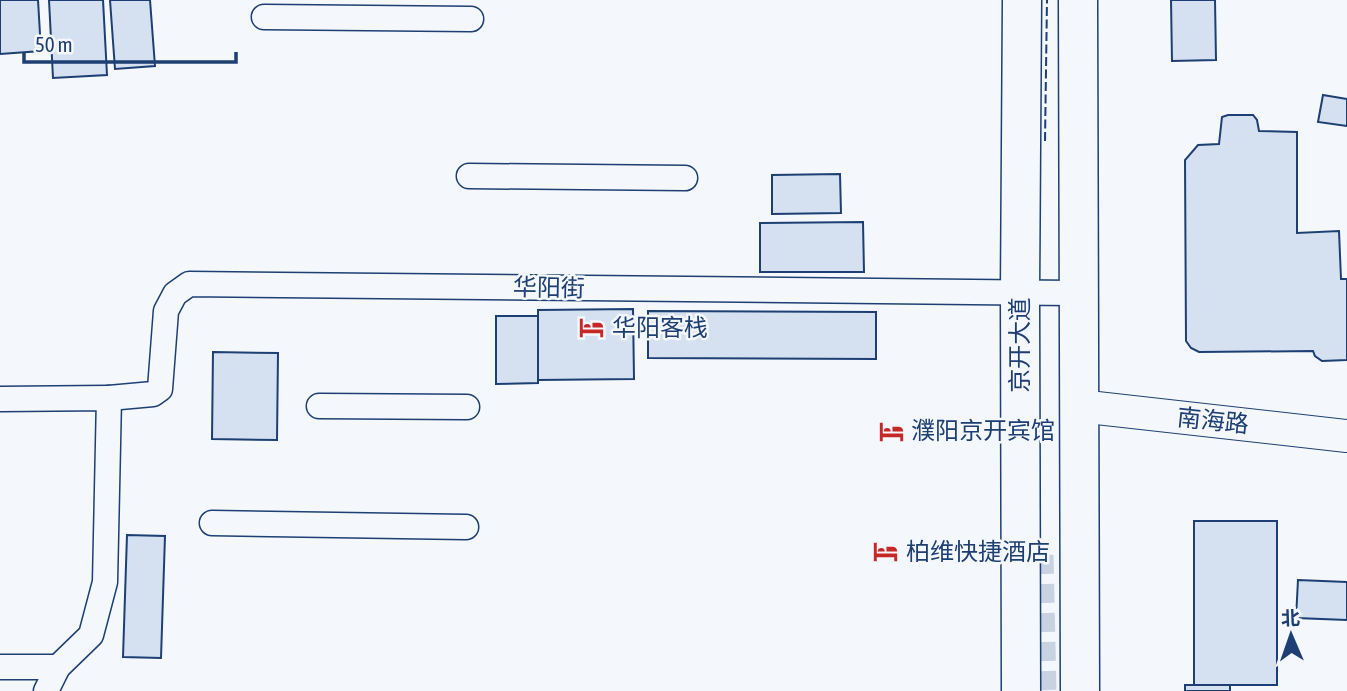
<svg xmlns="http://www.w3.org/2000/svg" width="1347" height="691" viewBox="0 0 1347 691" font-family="'Asap Condensed','Noto Sans SC',sans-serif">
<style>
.building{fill:#d5e0f0;stroke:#1d3f73;stroke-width:2}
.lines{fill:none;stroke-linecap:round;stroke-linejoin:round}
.pedestrian-tunnel{stroke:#c9d2e0;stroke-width:19;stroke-dasharray:19 10;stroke-linecap:butt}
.minor-casing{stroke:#1d3f73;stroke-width:27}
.tertiary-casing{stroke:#1d3f73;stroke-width:34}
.primary-casing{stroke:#1d3f73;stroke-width:41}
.minor{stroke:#f4f7fb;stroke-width:24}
.tertiary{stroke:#f4f7fb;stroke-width:32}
.primary{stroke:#f4f7fb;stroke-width:38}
.fence{stroke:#1d3f73;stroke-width:2;stroke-dasharray:9 3.5;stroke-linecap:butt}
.labels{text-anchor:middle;stroke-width:5;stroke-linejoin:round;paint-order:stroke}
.street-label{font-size:24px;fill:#1d3f73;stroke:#f4f7fb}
.poi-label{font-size:24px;fill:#1d3f73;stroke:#f4f7fb;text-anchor:start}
</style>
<rect width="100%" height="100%" fill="#f4f7fb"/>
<g class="building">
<polygon points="0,0 38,0 41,51 0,54"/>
<polygon points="49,0 103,0 107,75 53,78"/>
<polygon points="110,0 150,0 155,66 115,69"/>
<polygon points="1171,0 1215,0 1216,60 1172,61"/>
<polygon points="1323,95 1347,99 1347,126 1318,122"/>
<polygon points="1228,115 1253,115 1257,120 1259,131 1297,132 1297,233 1339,231 1341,279 1347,279 1347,360 1322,361 1315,356 1313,351 1199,352 1191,348 1186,341 1185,160 1198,145 1219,144 1222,117"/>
<polygon points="840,174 841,213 772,214 772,175"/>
<polygon points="863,222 864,272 760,272 760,223"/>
<polygon points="633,309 634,379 538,380 538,310"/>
<polygon points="648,311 876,312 876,359 648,358"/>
<polygon points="496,316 538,316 538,383 496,384"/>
<polygon points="213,352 278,353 277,440 212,439"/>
<rect x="1194" y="521" width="83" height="164"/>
<polygon points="127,535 165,536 161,658 123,657"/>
<polygon points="1298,580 1347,582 1347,620 1296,618"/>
<rect x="1185" y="685" width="45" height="6"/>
</g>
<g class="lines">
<polyline class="pedestrian-tunnel" points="1044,555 1047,691"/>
<defs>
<g id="minor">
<polyline points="264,17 471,19"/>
<polyline points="469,176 685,178"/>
<polyline points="109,398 153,394 160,389 166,311 175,294 189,284 1077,293"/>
<polyline points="0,399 109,398 105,582 91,635 58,667 46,691"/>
<polyline points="319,406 467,407"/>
<polyline points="212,523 466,527"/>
<polyline points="0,667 58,667"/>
</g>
<polyline id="tertiary" points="1079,406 1347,436"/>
<g id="primary">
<polyline points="1078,0 1080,691"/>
<polyline points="1021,691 1020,292 1022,0"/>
</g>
</defs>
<use href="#minor" class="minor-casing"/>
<use href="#tertiary" class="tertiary-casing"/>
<use href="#primary" class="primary-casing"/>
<use href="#minor" class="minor"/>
<use href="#tertiary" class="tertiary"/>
<use href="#primary" class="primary"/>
<polyline class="fence" points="1045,141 1047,0"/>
</g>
<defs>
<symbol id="hotel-bare" viewBox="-9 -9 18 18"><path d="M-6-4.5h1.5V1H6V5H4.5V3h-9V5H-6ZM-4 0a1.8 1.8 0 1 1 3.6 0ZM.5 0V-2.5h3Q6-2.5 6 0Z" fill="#c62828" stroke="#f4f7fb" stroke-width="2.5" paint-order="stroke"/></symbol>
</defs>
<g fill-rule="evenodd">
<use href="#hotel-bare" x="574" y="310" width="35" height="35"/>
<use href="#hotel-bare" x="874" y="414" width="35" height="35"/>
<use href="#hotel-bare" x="868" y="534" width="35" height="35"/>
</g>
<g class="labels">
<g class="street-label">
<text transform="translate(549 288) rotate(1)" y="8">华阳街</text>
<text transform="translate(1020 345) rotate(-90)" y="8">京开大道</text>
<text transform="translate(1213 421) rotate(6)" y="8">南海路</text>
</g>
<g class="poi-label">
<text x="612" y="336">华阳客栈</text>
<text x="911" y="439">濮阳京开宾馆</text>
<text x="906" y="560">柏维快捷酒店</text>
</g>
</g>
<g transform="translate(1291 635) rotate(358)" stroke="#f4f7fb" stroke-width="5" paint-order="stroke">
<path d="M0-5L12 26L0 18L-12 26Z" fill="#1d3f73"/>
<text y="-10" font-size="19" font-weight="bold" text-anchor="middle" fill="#1d3f73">北</text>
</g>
<path d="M24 52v10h212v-10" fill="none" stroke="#1d3f73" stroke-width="3.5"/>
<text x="35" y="52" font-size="21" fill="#1d3f73" stroke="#f4f7fb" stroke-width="5" paint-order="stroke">50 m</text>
</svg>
